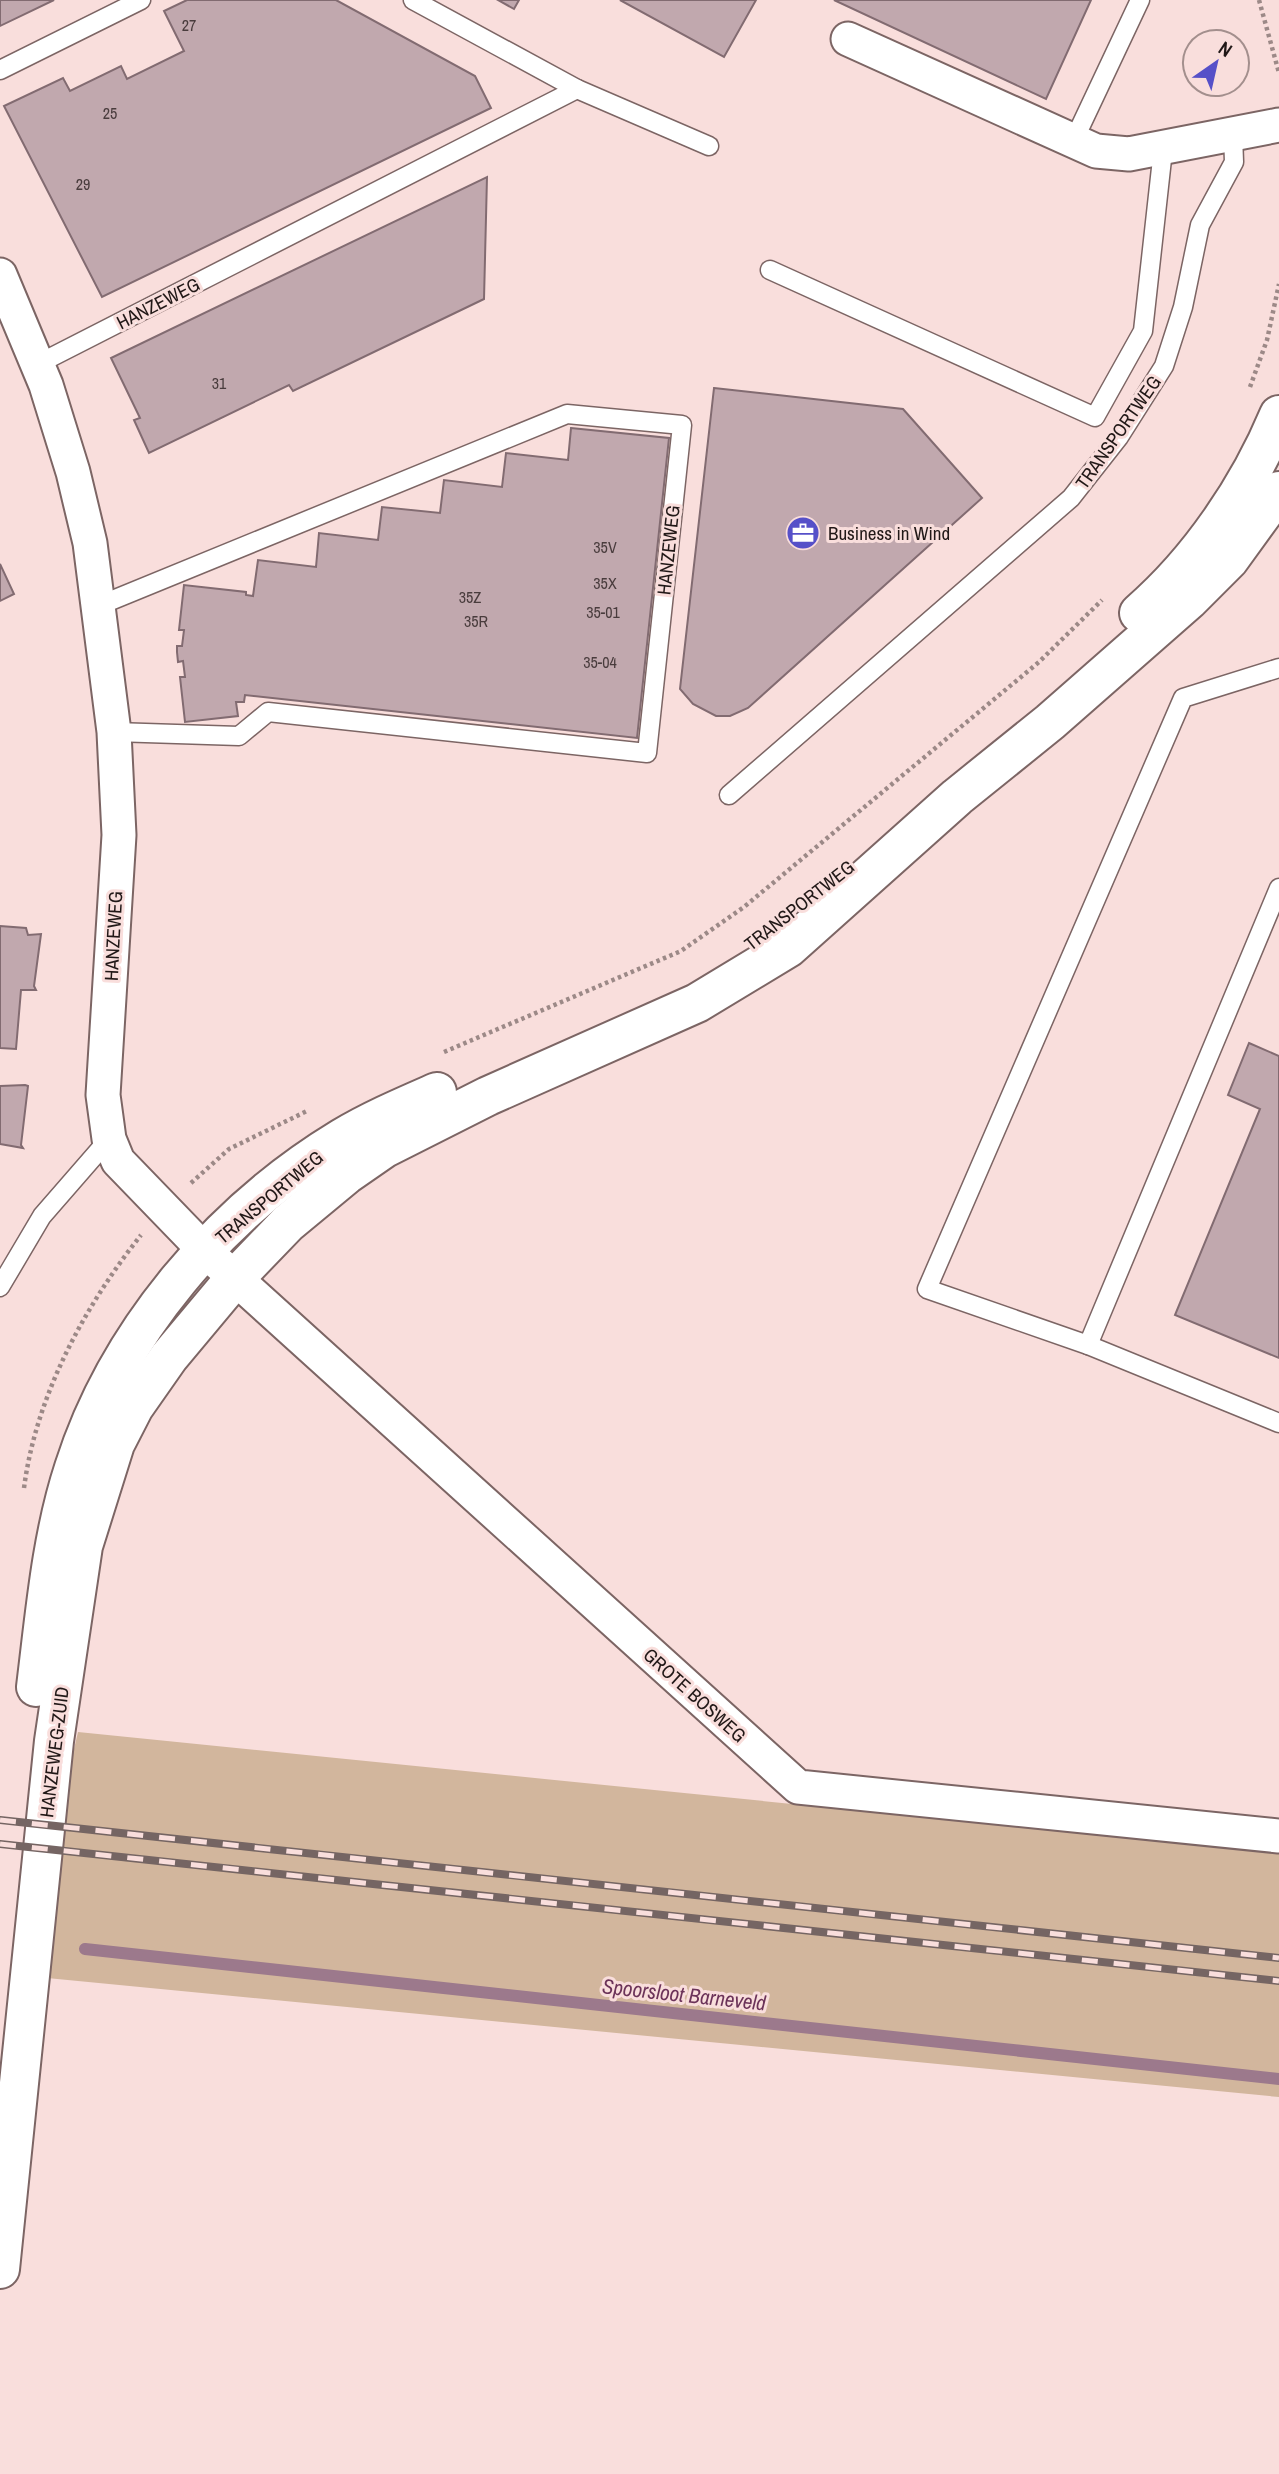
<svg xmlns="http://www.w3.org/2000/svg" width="1279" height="2474" viewBox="0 0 1279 2474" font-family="'Archivo Narrow',sans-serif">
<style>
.green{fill:#d2b69d}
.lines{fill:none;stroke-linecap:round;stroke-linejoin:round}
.stream{stroke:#9c798c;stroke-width:12}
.building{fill:#c1a8ae;stroke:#826b71;stroke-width:2}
.lane-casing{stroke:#7c6564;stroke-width:21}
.street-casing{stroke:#7c6564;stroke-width:37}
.secondary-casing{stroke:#7c6564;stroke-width:42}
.path{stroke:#9c8987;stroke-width:4.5;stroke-dasharray:3.5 3.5;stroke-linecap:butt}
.lane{stroke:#fff;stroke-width:18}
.street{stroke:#fff;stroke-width:33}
.secondary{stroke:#fff;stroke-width:38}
.rail-casing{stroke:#756563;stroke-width:8}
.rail{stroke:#f9dedc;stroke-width:5;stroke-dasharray:16;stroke-linecap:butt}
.labels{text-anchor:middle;stroke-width:6;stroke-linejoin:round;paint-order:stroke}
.number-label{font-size:16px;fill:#493c3d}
.street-label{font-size:19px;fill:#211817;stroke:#f9dedc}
.poi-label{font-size:19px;fill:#211817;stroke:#f9dedc;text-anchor:start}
.water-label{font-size:21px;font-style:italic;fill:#6c3359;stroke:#f9dedc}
</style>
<rect width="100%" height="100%" fill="#f9dedc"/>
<polygon class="green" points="78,1732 1279,1853 1279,2097 47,1978 65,1831 66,1783"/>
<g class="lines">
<polyline class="stream" points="85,1949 1279,2079"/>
</g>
<g class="building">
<polygon points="0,0 54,0 0,26"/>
<polygon points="187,0 336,0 475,76 491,108 102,297 4,106 63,78 70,91 121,66 127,79 184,51 164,11"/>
<polygon points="498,0 519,0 514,9"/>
<polygon points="620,0 756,0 724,57"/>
<polygon points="834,0 1091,0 1046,99"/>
<polygon points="487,177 484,299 293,391 289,385 149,453 134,420 140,418 111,358"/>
<polygon points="714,388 903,409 982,498 748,708 730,716 716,716 693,704 680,689"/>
<polygon points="571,428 669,438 637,738 245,695 244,702 236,702 238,716 185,722 180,677 185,677 183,661 178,662 177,652 177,646 182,646 184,630 179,630 184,585 246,592 246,595 253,596 258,560 316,567 319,533 378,540 382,507 440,513 444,480 502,487 506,453 568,460"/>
<polygon points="0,564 14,594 0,601"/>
<polygon points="0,926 26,928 28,935 41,934 34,986 36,990 21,990 16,1049 0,1048"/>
<polygon points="1249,1043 1279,1056 1279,1358 1175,1315 1260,1109 1228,1095"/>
<polygon points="25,1085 28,1086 21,1145 23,1148 0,1144 0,1086"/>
</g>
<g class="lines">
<defs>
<g id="lane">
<polyline points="413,0 577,89"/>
<polyline points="0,70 141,0"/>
<polyline points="1074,140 1140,0"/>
<polyline points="770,270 1095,417 1143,331 1163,150"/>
<polyline points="38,364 577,89 709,146"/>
<polyline points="98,606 567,414 682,425 647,753 268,712 239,736 114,732"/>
<polyline points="1279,668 1183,698 927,1289 1088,1345 1279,1423"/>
<polyline points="729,795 1071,498 1119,437 1164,366 1183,307 1200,225 1234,162 1233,135"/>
<polyline points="0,1287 42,1216 109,1139"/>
<polyline points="1088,1345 1279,888"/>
</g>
<g id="street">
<polyline points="848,39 1096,151 1129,154 1279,125"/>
<polyline points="0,275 46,385 73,472 90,543 114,732 119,835 103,1095 109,1139 118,1161 205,1251 798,1787 1279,1836"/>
</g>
<g id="secondary">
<path d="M1139 613C1199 561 1249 487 1279 415"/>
<path d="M36 1687C45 1615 51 1538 74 1468 117 1333 220 1212 342 1138 372 1120 405 1106 437 1092"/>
<polyline points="0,2269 54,1741 83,1546 115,1444 134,1407 169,1357 235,1278 288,1223 346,1175 385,1148 488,1096 697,1003 788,948 957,797 1050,722 1189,600 1229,560 1279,491"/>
</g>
</defs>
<use href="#lane" class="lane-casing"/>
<use href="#street" class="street-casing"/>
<use href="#secondary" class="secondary-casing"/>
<g class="path">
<polyline points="1259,0 1279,73"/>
<polyline points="1250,387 1267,340 1279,284"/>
<polyline points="444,1052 681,951 744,907 1039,662 1102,600"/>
<polyline points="191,1183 229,1149 307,1111"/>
<path d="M24 1488C36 1396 84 1307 141 1235"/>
</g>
<use href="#lane" class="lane"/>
<use href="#street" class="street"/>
<use href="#secondary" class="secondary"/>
<defs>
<g id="rail">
<polyline points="0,1820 1279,1958"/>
<polyline points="0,1844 1279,1981"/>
</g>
</defs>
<use href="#rail" class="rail-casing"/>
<use href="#rail" class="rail"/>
</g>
<defs>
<symbol id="office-disc" viewBox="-11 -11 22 22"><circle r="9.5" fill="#5650c8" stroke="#f9dedc"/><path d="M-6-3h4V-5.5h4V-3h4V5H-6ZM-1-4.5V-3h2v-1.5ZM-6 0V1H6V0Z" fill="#fff"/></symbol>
</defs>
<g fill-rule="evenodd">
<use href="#office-disc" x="784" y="514" width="38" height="38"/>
</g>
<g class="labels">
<g class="number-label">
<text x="189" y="31">27</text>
<text x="110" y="119">25</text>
<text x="83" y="190">29</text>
<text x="219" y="389">31</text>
<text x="605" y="553">35V</text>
<text x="605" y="589">35X</text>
<text x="470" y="603">35Z</text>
<text x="603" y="618">35-01</text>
<text x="476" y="627">35R</text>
<text x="600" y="668">35-04</text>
</g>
<g class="street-label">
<text transform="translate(158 303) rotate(-27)" y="7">HANZEWEG</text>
<text transform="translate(1118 432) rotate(-55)" y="7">TRANSPORTWEG</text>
<text transform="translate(668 550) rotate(-84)" y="7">HANZEWEG</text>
<text transform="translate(799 905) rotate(-38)" y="7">TRANSPORTWEG</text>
<text transform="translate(113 936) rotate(-87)" y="7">HANZEWEG</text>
<text transform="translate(269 1197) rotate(-40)" y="7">TRANSPORTWEG</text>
<text transform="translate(695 1695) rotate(42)" y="7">GROTE BOSWEG</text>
<text transform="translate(54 1752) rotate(-83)" y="7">HANZEWEG-ZUID</text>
</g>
<g class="poi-label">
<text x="828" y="540">Business in Wind</text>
</g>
<g class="water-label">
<text transform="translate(684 1995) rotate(6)" y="7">Spoorsloot Barneveld</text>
</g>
</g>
<g transform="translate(1216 63) rotate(34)"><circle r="33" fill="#f9dedc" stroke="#a38f8d" stroke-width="2"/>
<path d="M0-5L12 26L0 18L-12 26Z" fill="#5650c8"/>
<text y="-10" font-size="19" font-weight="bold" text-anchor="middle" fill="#211817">N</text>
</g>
</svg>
